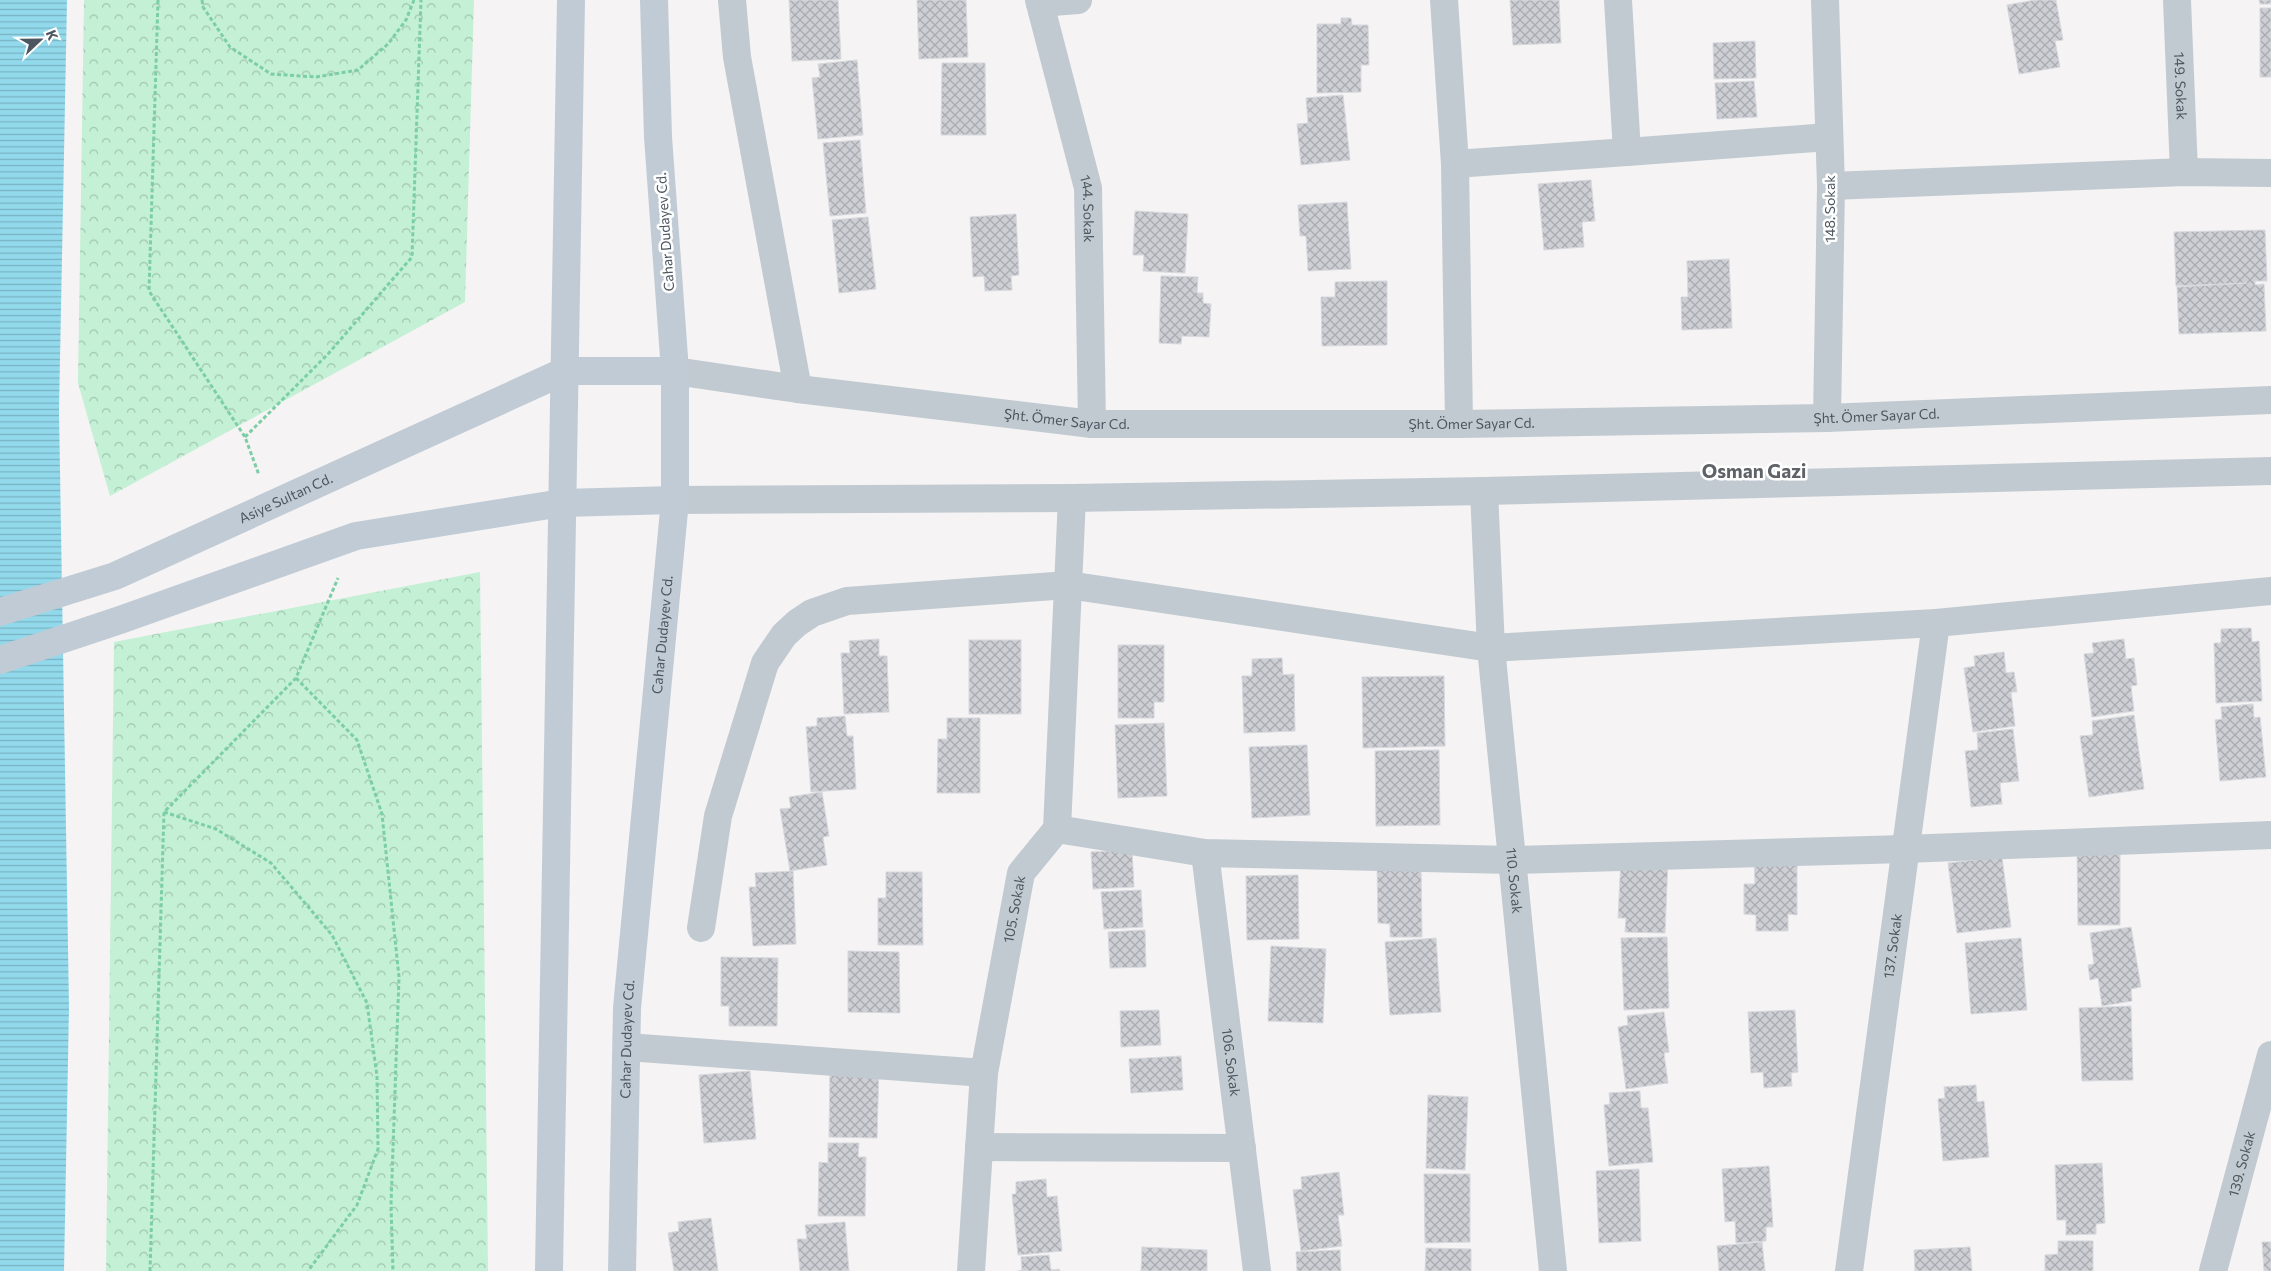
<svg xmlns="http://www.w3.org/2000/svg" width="2271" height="1271" viewBox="0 0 2271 1271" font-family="Commissioner,sans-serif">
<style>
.park{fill:url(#park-crowns)}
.water{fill:url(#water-rules)}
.building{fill:url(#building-cross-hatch);stroke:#d7d9de}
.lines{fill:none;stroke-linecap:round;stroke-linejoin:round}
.path{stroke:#7ccea5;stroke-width:3;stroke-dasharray:4 2.5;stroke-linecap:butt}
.minor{stroke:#c1cad1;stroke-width:28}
.tertiary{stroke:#c1cad1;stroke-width:28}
.secondary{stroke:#c1cbd5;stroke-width:28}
.labels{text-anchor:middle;stroke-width:5;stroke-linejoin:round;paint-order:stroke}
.street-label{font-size:14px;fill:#4b5660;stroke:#fff}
.district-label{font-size:19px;font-weight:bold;fill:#5f6368;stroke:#fff}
</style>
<defs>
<pattern id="park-crowns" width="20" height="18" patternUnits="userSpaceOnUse" patternTransform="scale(1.25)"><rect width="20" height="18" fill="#c4f0d5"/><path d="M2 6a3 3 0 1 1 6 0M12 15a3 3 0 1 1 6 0" fill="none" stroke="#a1c5b0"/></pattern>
<pattern id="water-rules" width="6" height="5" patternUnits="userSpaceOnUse" patternTransform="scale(1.25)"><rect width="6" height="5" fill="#92d9ec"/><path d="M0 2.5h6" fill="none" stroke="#79b3c3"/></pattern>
<pattern id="building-cross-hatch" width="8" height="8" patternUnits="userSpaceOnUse" patternTransform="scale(1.25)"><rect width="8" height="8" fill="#cdcfd5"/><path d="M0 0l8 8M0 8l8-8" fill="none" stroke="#a8abb0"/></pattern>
</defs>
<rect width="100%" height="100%" fill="#f5f3f3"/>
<g class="park">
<polygon points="84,0 474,0 465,302 110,496 78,383"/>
<polygon points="480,572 488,1271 106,1271 114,642"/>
</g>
<polygon class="water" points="0,0 67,0 59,411 69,1007 64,1271 0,1271"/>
<g class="building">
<polygon points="789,0 838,0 841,59 792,61"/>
<polygon points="917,0 966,0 968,57 919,59"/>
<polygon points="1510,0 1559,0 1561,43 1513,45"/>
<polygon points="2035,0 2056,0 2063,40 2055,41 2060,67 2019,74 2007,5"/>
<polygon points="2259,0 2271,0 2271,4 2260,4"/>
<rect x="2260" y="8" width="11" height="69"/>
<polygon points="1341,18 1351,18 1352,25 1368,25 1369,65 1361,65 1361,92 1317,93 1317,24 1341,24"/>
<polygon points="1755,41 1756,78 1714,79 1713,43"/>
<polygon points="857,60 863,135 818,139 812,78 820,77 818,64"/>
<polygon points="942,63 985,63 986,135 941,135"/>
<polygon points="1754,81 1757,117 1717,119 1715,83"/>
<polygon points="1343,95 1350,160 1301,165 1297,124 1308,123 1306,98"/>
<polygon points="860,140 866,213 830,216 823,143"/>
<polygon points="1591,180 1595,221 1582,222 1584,247 1544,250 1538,184"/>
<polygon points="1347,202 1351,269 1308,271 1306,236 1300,236 1298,205"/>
<polygon points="1135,211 1188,214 1185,273 1143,271 1144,255 1133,255"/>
<polygon points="1016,214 1019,275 1011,276 1012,290 985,291 984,276 973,277 970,217"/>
<polygon points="868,217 876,289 839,293 832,220"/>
<polygon points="2265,230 2267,281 2255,281 2255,285 2264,284 2266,331 2179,334 2177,287 2247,283 2176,286 2174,232"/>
<polygon points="1729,259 1732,328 1682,330 1681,297 1688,297 1687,261"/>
<polygon points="1161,276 1198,277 1197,293 1203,293 1203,303 1211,304 1209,337 1182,336 1181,344 1159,343"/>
<polygon points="1387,281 1387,345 1322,346 1321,297 1335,297 1335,282"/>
<polygon points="2251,628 2252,642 2259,641 2262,701 2216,703 2214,643 2221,643 2221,629"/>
<polygon points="879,639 879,656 887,656 889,712 844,714 841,653 850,653 849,641"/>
<polygon points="2124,639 2126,659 2134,658 2137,685 2131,686 2134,711 2092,717 2084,654 2094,653 2092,643"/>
<rect x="969" y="640" width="52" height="74"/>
<polygon points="1118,645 1164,645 1164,702 1154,702 1154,718 1118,718"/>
<polygon points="2004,652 2006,673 2014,672 2017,692 2011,692 2015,726 1973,732 1964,668 1975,666 1974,656"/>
<polygon points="1282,658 1283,675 1294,674 1295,731 1244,733 1242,676 1252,676 1252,659"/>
<polygon points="1444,676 1445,746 1363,748 1362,677"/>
<polygon points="2253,704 2254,718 2260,717 2266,777 2220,781 2215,720 2222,719 2221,707"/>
<polygon points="2134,715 2144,789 2089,797 2080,736 2093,735 2092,721"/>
<polygon points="845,716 847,736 853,736 856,789 811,792 806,727 817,726 817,718"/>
<polygon points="947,718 980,718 980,793 937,793 938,739 947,739"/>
<polygon points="1164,723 1167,796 1118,798 1115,725"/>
<polygon points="2013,729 2019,781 2000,783 2002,804 1971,807 1965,751 1978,750 1977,733"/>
<polygon points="1307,745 1310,815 1252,818 1249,747"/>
<polygon points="1439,750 1440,825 1376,826 1375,751"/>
<polygon points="822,792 829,836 823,837 827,865 790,871 780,809 791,808 789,797"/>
<polygon points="1132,850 1134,887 1093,889 1091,852"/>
<polygon points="2077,852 2120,852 2120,925 2078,925"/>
<polygon points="1754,856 1797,856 1797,915 1788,914 1788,931 1756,931 1756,915 1744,914 1744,884 1755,884"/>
<polygon points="2002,857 2011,927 1957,933 1948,863"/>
<polygon points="1621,858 1668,860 1665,933 1625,932 1626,918 1618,918"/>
<polygon points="1377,864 1421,864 1422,937 1390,937 1390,924 1378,923"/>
<polygon points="793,871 796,944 753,946 749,887 756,887 755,873"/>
<polygon points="886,872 922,872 923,945 878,945 878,898 886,898"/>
<polygon points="1298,875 1299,939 1247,940 1246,876"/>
<polygon points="1141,890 1143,927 1104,929 1101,892"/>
<polygon points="2131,927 2141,987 2131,989 2132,1001 2102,1006 2098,978 2090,980 2088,965 2094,964 2090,933"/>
<polygon points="1145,930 1146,967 1110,968 1108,932"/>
<polygon points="1667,937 1669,1008 1624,1010 1621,938"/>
<polygon points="1436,938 1441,1012 1390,1015 1385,942"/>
<polygon points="2021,938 2027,1010 1971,1014 1965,943"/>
<polygon points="1271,946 1326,949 1323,1023 1268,1021"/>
<polygon points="848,951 899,952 900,1013 848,1012"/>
<polygon points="721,957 778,958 777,1026 729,1026 729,1006 721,1006"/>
<polygon points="2131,1006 2133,1080 2082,1081 2079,1008"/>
<polygon points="1159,1010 1161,1045 1121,1047 1120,1011"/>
<polygon points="1795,1010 1798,1072 1791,1073 1792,1086 1764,1088 1763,1072 1751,1073 1748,1012"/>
<polygon points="1664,1012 1669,1052 1664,1053 1668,1083 1626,1089 1618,1027 1628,1025 1627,1016"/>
<polygon points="1181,1056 1183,1090 1131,1093 1129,1059"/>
<polygon points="830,1066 879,1066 877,1138 829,1137"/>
<polygon points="750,1071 756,1139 704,1143 699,1075"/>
<polygon points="1976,1085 1977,1102 1984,1101 1989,1157 1943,1161 1938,1099 1945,1098 1944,1087"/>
<polygon points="1640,1091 1641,1108 1648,1108 1653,1162 1609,1166 1604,1105 1610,1104 1609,1093"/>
<polygon points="1428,1095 1468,1097 1465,1170 1426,1168"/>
<polygon points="828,1143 859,1143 858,1157 866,1157 865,1216 818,1216 819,1162 828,1163"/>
<polygon points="2102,1163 2105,1223 2096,1224 2096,1234 2066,1235 2066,1220 2057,1220 2055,1165"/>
<polygon points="1769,1166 1773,1227 1766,1227 1766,1241 1736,1243 1735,1221 1725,1222 1722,1169"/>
<polygon points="1639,1169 1641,1241 1599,1243 1596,1171"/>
<polygon points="1339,1172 1344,1215 1338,1215 1342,1246 1301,1251 1293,1190 1302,1189 1301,1177"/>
<polygon points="1424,1174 1470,1174 1470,1242 1425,1243"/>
<polygon points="1046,1179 1047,1197 1057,1196 1062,1251 1018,1255 1012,1194 1016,1194 1016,1182"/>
<polygon points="711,1218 718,1271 674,1271 668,1233 679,1231 678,1222"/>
<polygon points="845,1222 849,1271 800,1271 797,1239 807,1239 805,1225"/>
<polygon points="2058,1241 2093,1241 2093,1271 2045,1271 2045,1255 2058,1254"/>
<polygon points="1762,1242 1765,1271 1719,1271 1717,1246"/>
<polygon points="2262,1242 2271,1242 2271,1271 2264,1271"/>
<polygon points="1142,1247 1207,1250 1207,1271 1141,1271"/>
<polygon points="1970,1247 1972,1271 1915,1271 1914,1250"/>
<polygon points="1426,1248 1471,1249 1471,1271 1425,1271"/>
<polygon points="1340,1250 1341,1271 1297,1271 1296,1252"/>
<polygon points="1049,1255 1051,1270 1059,1269 1060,1271 1018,1271 1022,1270 1021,1257"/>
</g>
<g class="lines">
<g class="path">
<polyline points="158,0 149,291 245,437 259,475"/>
<polyline points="202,0 203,7 230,47 271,74 316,77 358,70 388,44 406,20 414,0"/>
<polyline points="245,437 328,354 412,257 421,0"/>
<polyline points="296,678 357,740 382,814 399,977 391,1205 393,1271"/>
<polyline points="164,812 216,829 271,863 332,935 367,1003 377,1076 378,1149 357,1205 308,1271"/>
<polyline points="150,1271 164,812 296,678 338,578"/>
</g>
<g class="minor">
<polyline points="732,0 737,57 798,389"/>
<path id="s1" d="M1039 0 1088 188 1092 424"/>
<polyline points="1444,0 1455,164 1459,424"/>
<polyline points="1825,0 1831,186 1827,418"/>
<path id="s2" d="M2177 0 2184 172"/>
<polyline points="1040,3 1078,0"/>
<polyline points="1627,152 1829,137"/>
<polyline points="1455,164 1627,152 1618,0"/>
<polyline points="1831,186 2184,172 2271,173"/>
<path id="s3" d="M1484 491 1491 648 1553 1271"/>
<polyline points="1057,829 1205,853 1511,860 1905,849 2271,835"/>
<path id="s4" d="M1205 853 1257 1271"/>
<polyline points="701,928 718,816 765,663 784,635 797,623 812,613 847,601 1068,585 1491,648 1936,623 2271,591"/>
<polyline points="627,1047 984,1073"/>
<polyline points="979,1147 1242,1148"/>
<path id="s5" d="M971 1271 984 1073 1021 873 1057 829 1072 498"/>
<path id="s6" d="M1849 1271 1936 623"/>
<path id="s7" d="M2213 1271 2271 1055"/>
</g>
<g class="tertiary">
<path id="s8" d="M675 371 798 389 1092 424H1459L1827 418 2271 400"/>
<polyline points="675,500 1072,498 1484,491 2271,471"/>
</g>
<g class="secondary">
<path id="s9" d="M0 612 115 576 565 371H675"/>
<polyline points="0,660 120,620 356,536 562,503 675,500"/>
<polyline points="549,1271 571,0"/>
<path id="s10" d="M622 1271 627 1008 675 500V371L658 137 654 0"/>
</g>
</g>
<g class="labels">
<g class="street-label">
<text dy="5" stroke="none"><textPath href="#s2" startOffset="86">149. Sokak</textPath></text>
<text dy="5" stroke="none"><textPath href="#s1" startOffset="215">144. Sokak</textPath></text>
<text transform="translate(1830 209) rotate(-90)" y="5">148. Sokak</text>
<text transform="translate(665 232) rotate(-94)" y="5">Cahar Dudayev Cd.</text>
<text dy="5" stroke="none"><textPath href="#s8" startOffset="1205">Şht. Ömer Sayar Cd.</textPath></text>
<text dy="5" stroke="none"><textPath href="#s8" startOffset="395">Şht. Ömer Sayar Cd.</textPath></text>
<text dy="5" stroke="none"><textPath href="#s8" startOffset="800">Şht. Ömer Sayar Cd.</textPath></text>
<text dy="5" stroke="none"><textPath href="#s9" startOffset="308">Asiye Sultan Cd.</textPath></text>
<text dy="5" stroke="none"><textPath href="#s10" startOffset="638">Cahar Dudayev Cd.</textPath></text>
<text dy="5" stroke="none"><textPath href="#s3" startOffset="391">110. Sokak</textPath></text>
<text dy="5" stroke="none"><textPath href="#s5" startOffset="365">105. Sokak</textPath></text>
<text dy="5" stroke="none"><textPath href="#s6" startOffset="328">137. Sokak</textPath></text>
<text dy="5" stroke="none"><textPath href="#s10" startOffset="232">Cahar Dudayev Cd.</textPath></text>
<text dy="5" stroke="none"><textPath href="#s4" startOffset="211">106. Sokak</textPath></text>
<text dy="5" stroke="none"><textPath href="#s7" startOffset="111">139. Sokak</textPath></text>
</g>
<g class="district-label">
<text x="1754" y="478">Osman Gazi</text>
</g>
</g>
<g transform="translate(40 40) rotate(68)" stroke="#ffffff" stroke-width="4" paint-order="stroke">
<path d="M0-4L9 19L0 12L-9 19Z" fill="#4b5660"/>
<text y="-8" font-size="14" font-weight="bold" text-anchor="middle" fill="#4b5660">K</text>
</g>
</svg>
